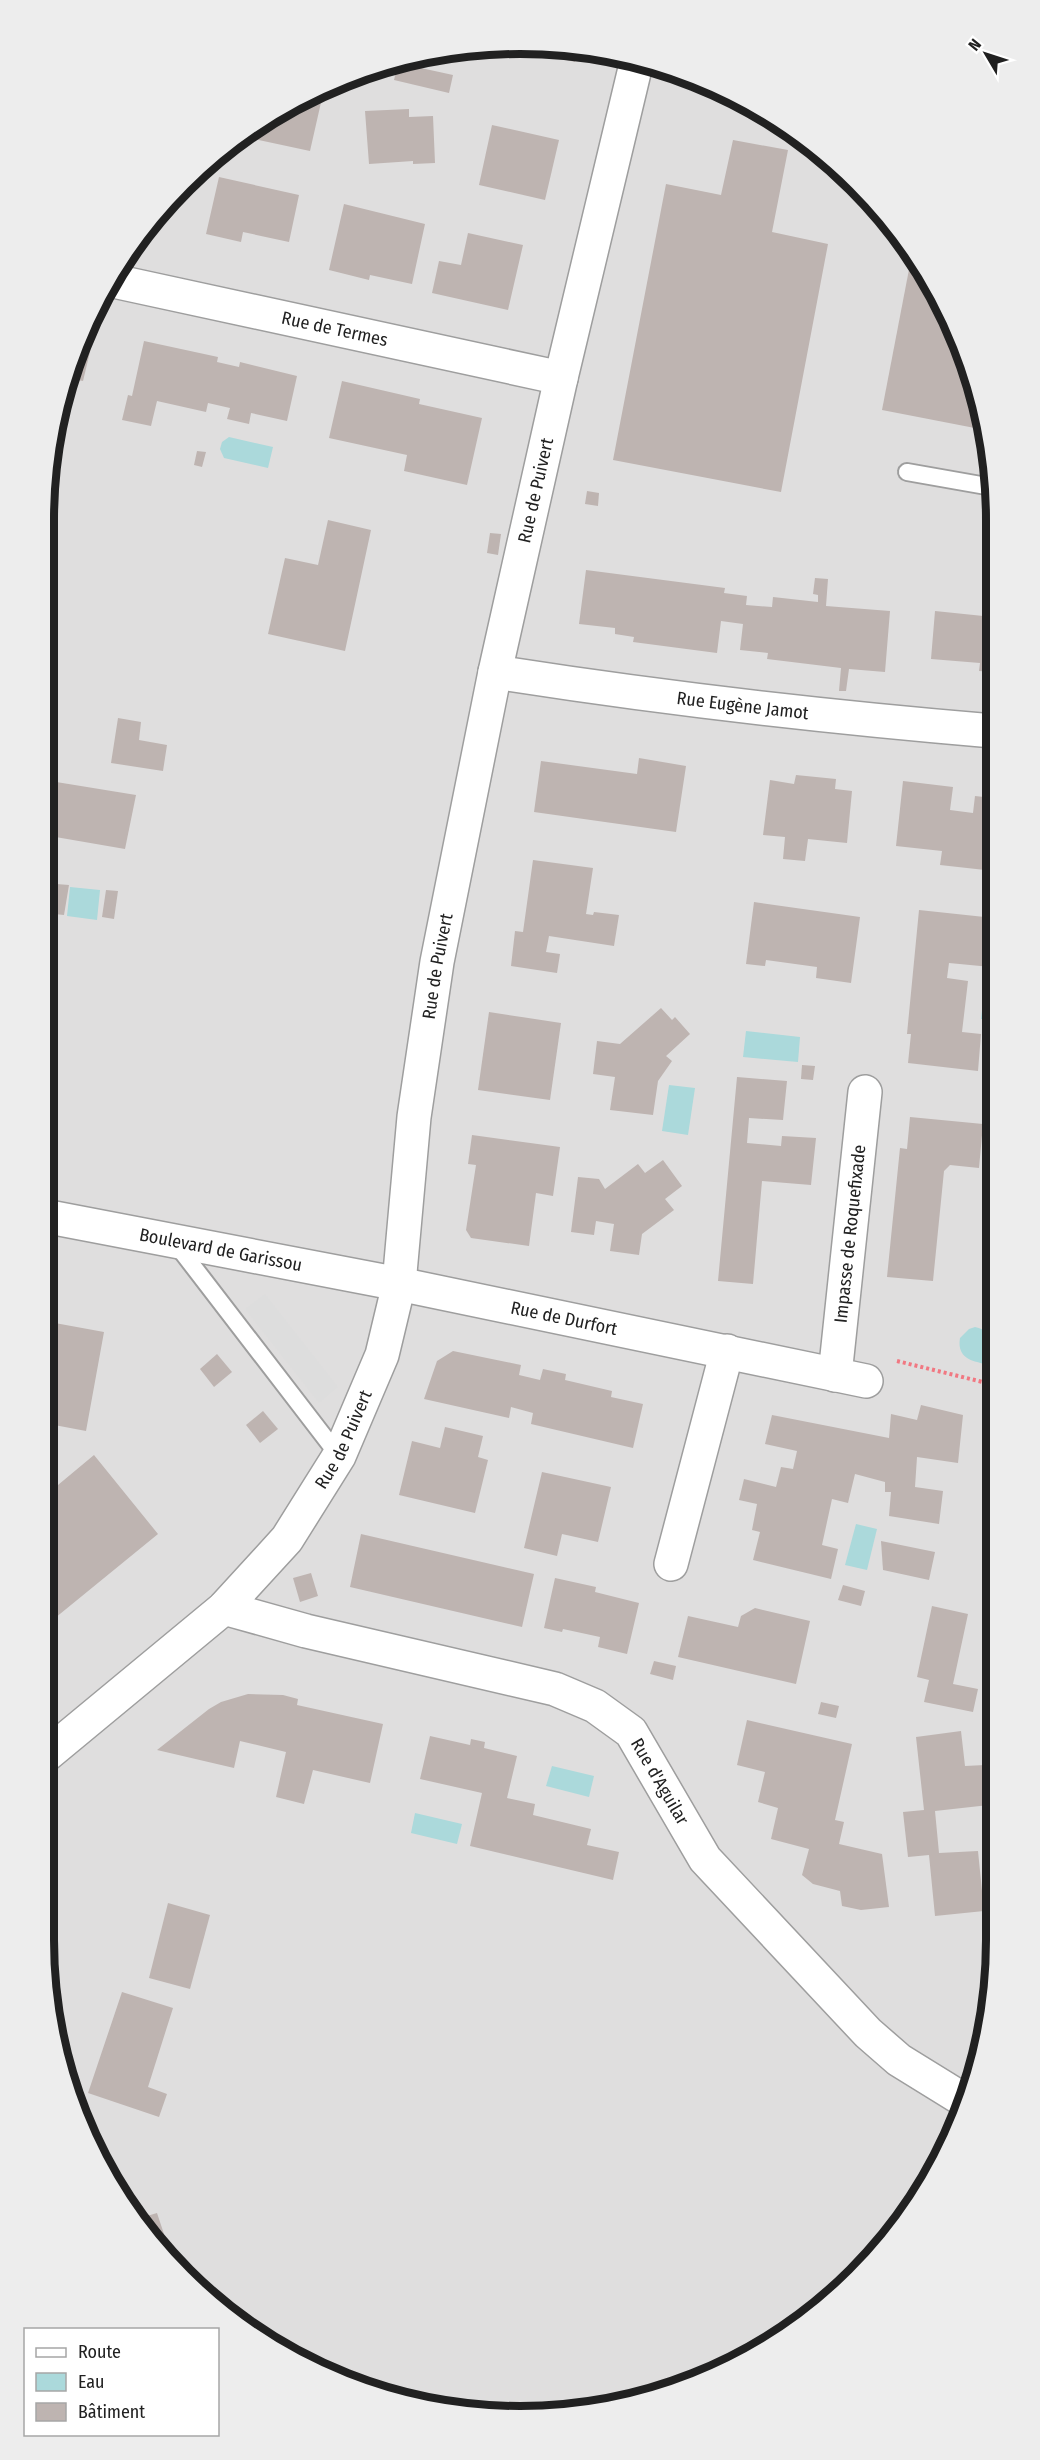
<svg xmlns="http://www.w3.org/2000/svg" width="1040" height="2460" viewBox="0 0 1040 2460" font-family="'Fira Sans Condensed',sans-serif">
<style>
.residential{fill:#dfdede}
.parking{fill:#ddd}
.water{fill:#abd9db}
.building{fill:#beb4b1}
.lines{fill:none;stroke-linecap:round;stroke-linejoin:round}
.service-casing{stroke:#9e9e9e;stroke-width:20}
.minor-casing{stroke:#9e9e9e;stroke-width:36}
.path{stroke:#f17882;stroke-width:4;stroke-dasharray:3 3;stroke-linecap:butt}
.service{stroke:#fff;stroke-width:16}
.minor{stroke:#fff;stroke-width:33}
.labels{text-anchor:middle;stroke-width:4.5;stroke-linejoin:round;paint-order:stroke}
.street-label{font-size:18px;fill:#212121;stroke:#fff}
.rim{fill:none;stroke:#212121;stroke-width:8}
</style>
<rect width="100%" height="100%" fill="#f0ece8"/>
<polygon class="residential" points="488,45 582,48 673,69 785,124 878,206 960,337 992,457 996,1940 971,2093 898,2230 784,2336 703,2380 613,2407 457,2412 367,2391 282,2353 162,2254 107,2178 69,2093 44,1940 44,520 69,367 107,282 162,206 230,142 309,93 396,60"/>
<polygon class="parking" points="265,1294 338,1387 319,1403 245,1309"/>
<g class="water">
<polygon points="229,437 273,447 268,468 224,458 220,449 222,442"/>
<polygon points="70,887 100,890 97,920 67,916"/>
<polygon points="986,976 994,977 994,1021 981,1019"/>
<polygon points="746,1031 800,1037 798,1062 743,1057"/>
<polygon points="669,1085 695,1088 688,1135 662,1131"/>
<path d="M975 1327C996 1331 995 1349 995 1366 977 1362 956 1361 960 1338L969 1329Z"/>
<polygon points="856,1524 877,1529 867,1570 845,1565"/>
<polygon points="552,1766 594,1776 589,1797 546,1786"/>
<polygon points="415,1813 462,1824 457,1844 411,1833"/>
</g>
<g class="building">
<polygon points="512,45 558,47 578,47 575,62 511,47"/>
<polygon points="398,63 453,75 449,93 394,80"/>
<polygon points="306,95 322,98 310,151 240,136 298,99 303,101"/>
<polygon points="409,109 409,117 433,116 435,163 413,164 413,161 369,164 365,111"/>
<polygon points="492,125 559,140 545,200 479,185"/>
<polygon points="733,140 788,150 772,232 828,244 781,492 613,460 666,184 721,195"/>
<polygon points="219,177 299,195 289,242 243,232 241,242 206,234"/>
<polygon points="344,204 425,224 412,284 370,275 369,280 329,270"/>
<polygon points="468,233 523,245 508,310 432,293 439,261 461,265"/>
<polygon points="911,259 960,337 985,430 882,410"/>
<polygon points="88,325 96,327 83,381 67,378 69,367"/>
<polygon points="144,341 218,357 217,362 239,367 240,362 297,376 287,421 251,413 249,424 227,419 230,408 208,403 206,412 157,401 151,426 122,420 128,395 132,396"/>
<polygon points="342,381 420,399 419,404 482,418 467,485 404,471 407,455 329,438"/>
<polygon points="197,451 206,452 202,467 194,465"/>
<polygon points="587,491 599,493 598,506 585,504"/>
<polygon points="328,520 371,530 345,651 268,634 285,558 318,565"/>
<polygon points="490,533 501,534 498,555 487,553"/>
<polygon points="586,570 725,588 724,593 747,596 746,605 772,607 773,597 818,602 818,595 813,594 815,578 828,579 826,606 890,611 885,672 849,669 846,691 839,691 841,668 767,659 768,653 740,650 743,624 721,621 717,653 633,642 634,637 615,634 615,628 579,624"/>
<polygon points="935,611 993,617 993,672 979,671 980,663 931,659"/>
<polygon points="118,718 141,722 139,740 167,745 163,771 111,763"/>
<polygon points="639,758 686,766 676,832 534,812 541,761 637,774"/>
<polygon points="796,775 836,779 835,789 852,791 847,843 808,839 805,861 783,859 785,837 763,835 770,780 794,784"/>
<polygon points="44,780 136,795 125,849 44,835"/>
<polygon points="903,781 953,787 950,810 973,813 975,796 993,798 994,871 940,865 942,851 896,846"/>
<polygon points="533,860 593,868 586,914 593,915 594,912 619,915 614,946 549,936 546,952 560,954 557,973 511,966 515,931 523,932"/>
<polygon points="44,883 69,885 64,915 54,914 50,936 44,935"/>
<polygon points="106,890 118,891 114,919 102,917"/>
<polygon points="754,902 860,917 851,983 816,978 817,967 766,960 765,966 746,964"/>
<polygon points="919,910 994,918 991,967 949,963 947,978 968,981 962,1032 981,1034 978,1071 908,1063 911,1034 907,1034"/>
<polygon points="661,1008 672,1020 675,1017 690,1034 666,1056 672,1061 658,1081 653,1115 610,1110 615,1077 593,1074 597,1041 620,1044"/>
<polygon points="489,1012 561,1023 550,1100 478,1090"/>
<polygon points="802,1065 815,1066 813,1080 801,1079"/>
<polygon points="737,1077 787,1081 783,1120 749,1118 747,1143 781,1146 782,1136 816,1138 811,1185 762,1181 753,1284 718,1281"/>
<polygon points="910,1117 983,1124 979,1168 950,1165 944,1171 933,1281 887,1277 900,1148 907,1149"/>
<polygon points="472,1135 560,1147 553,1196 536,1193 529,1246 471,1238 466,1230 476,1165 468,1164"/>
<polygon points="663,1160 682,1186 665,1199 674,1210 642,1234 639,1255 610,1251 614,1224 596,1221 594,1235 571,1232 578,1177 599,1179 605,1189 638,1164 645,1173"/>
<polygon points="44,1321 104,1332 86,1431 49,1424 52,1408 44,1406"/>
<polygon points="453,1351 521,1365 519,1375 540,1380 543,1369 566,1374 565,1380 612,1391 611,1397 643,1404 633,1448 531,1424 533,1413 511,1407 509,1418 424,1399 437,1361"/>
<polygon points="217,1354 232,1372 214,1387 200,1369"/>
<polygon points="921,1405 963,1415 958,1463 917,1457 915,1487 943,1491 939,1524 889,1516 891,1492 885,1492 885,1482 855,1474 848,1503 832,1499 822,1545 838,1549 831,1579 753,1560 760,1532 752,1530 757,1504 739,1500 744,1479 776,1487 781,1467 793,1469 797,1451 765,1444 772,1415 889,1438 891,1414 917,1420"/>
<polygon points="263,1411 278,1429 260,1443 246,1425"/>
<polygon points="445,1427 483,1436 478,1457 488,1460 475,1513 399,1495 412,1441 440,1448"/>
<polygon points="94,1455 158,1534 44,1627 44,1489 53,1481 58,1485"/>
<polygon points="542,1472 611,1487 598,1542 562,1534 557,1556 524,1548"/>
<polygon points="361,1534 534,1574 522,1627 350,1587"/>
<polygon points="881,1541 935,1552 929,1580 883,1570"/>
<polygon points="311,1573 318,1596 300,1602 293,1578"/>
<polygon points="555,1578 596,1587 595,1592 639,1603 627,1654 598,1647 600,1637 563,1629 562,1632 544,1628"/>
<polygon points="843,1585 865,1591 861,1606 838,1600"/>
<polygon points="932,1606 968,1614 953,1684 978,1689 973,1712 924,1702 929,1680 917,1677"/>
<polygon points="755,1608 810,1621 796,1684 678,1657 688,1616 738,1627 741,1616"/>
<polygon points="654,1661 676,1666 673,1680 650,1674"/>
<polygon points="248,1694 283,1695 298,1699 297,1705 383,1724 370,1783 313,1770 304,1804 276,1797 286,1752 240,1741 234,1768 157,1750 209,1709 221,1702"/>
<polygon points="821,1702 839,1706 836,1718 818,1714"/>
<polygon points="747,1720 852,1744 835,1820 844,1822 839,1844 882,1854 889,1907 861,1910 842,1906 840,1891 813,1884 802,1875 809,1849 771,1839 778,1808 758,1802 765,1772 737,1765"/>
<polygon points="961,1731 965,1766 985,1765 989,1805 935,1811 939,1853 978,1851 984,1911 935,1916 929,1855 908,1857 903,1812 924,1810 916,1737"/>
<polygon points="430,1736 470,1745 471,1739 485,1742 484,1748 517,1756 507,1798 535,1804 533,1815 591,1829 587,1845 619,1852 613,1880 470,1846 482,1793 420,1779"/>
<polygon points="168,1903 210,1915 190,1989 149,1978"/>
<polygon points="122,1992 173,2008 148,2087 167,2094 159,2117 88,2093"/>
<polygon points="157,2213 168,2246 173,2263 162,2254 137,2219"/>
</g>
<g class="lines">
<defs>
<g id="service">
<polyline points="907,472 992,487"/>
<polyline points="176,1244 339,1456"/>
</g>
<g id="minor">
<path id="s1" d="M109 280 561 378"/>
<path id="s2" d="M495 672C660 698 827 717 993 731"/>
<path id="s3" d="M44 1216 399 1284 866 1381"/>
<path id="s4" d="M835 1375 865 1092"/>
<polyline points="671,1564 727,1351"/>
<path id="s5" d="M224 1608 306 1631 555 1689 595 1706 631 1732 705 1859 868 2033 899 2060 967 2102"/>
<path id="s6" d="M44 1757 224 1608 287 1539 339 1456 382 1355 399 1284 414 1117 437 962 495 672 561 378 637 60"/>
</g>
</defs>
<use href="#service" class="service-casing"/>
<use href="#minor" class="minor-casing"/>
<polyline class="path" points="897,1361 995,1385"/>
<use href="#service" class="service"/>
<use href="#minor" class="minor"/>
</g>
<g class="labels">
<g class="street-label">
<text dy="6" stroke="none"><textPath href="#s1" startOffset="231">Rue de Termes</textPath></text>
<text dy="6" stroke="none"><textPath href="#s6" startOffset="1414">Rue de Puivert</textPath></text>
<text dy="6" stroke="none"><textPath href="#s2" startOffset="250">Rue Eugène Jamot</textPath></text>
<text dy="6" stroke="none"><textPath href="#s6" startOffset="928">Rue de Puivert</textPath></text>
<text dy="6" stroke="none"><textPath href="#s4" startOffset="142">Impasse de Roquefixade</textPath></text>
<text dy="6" stroke="none"><textPath href="#s3" startOffset="180">Boulevard de Garissou</textPath></text>
<text dy="6" stroke="none"><textPath href="#s3" startOffset="530">Rue de Durfort</textPath></text>
<text dy="6" stroke="none"><textPath href="#s6" startOffset="442">Rue de Puivert</textPath></text>
<text dy="6" stroke="none"><textPath href="#s5" startOffset="486">Rue d'Aguilar</textPath></text>
</g>
</g>
<path d="M0 0H1040V2460H0ZM520 54H520A466 466 0 0 1 986 520V1940A466 466 0 0 1 520 2406H520A466 466 0 0 1 54 1940V520A466 466 0 0 1 520 54Z" fill="#ededed" fill-rule="evenodd"/>
<path class="rim" d="M520 54H520A466 466 0 0 1 986 520V1940A466 466 0 0 1 520 2406H520A466 466 0 0 1 54 1940V520A466 466 0 0 1 520 54Z"/>
<rect x="24" y="2328" width="195" height="108" fill="#ffffff" stroke="#a6a6a6" stroke-width="1.5"/>
<rect x="36" y="2348" width="30" height="9" fill="#ffffff" stroke="#a6a6a6" stroke-width="1.5"/>
<text x="78" y="2358" font-size="18" fill="#212121">Route</text>
<rect x="36" y="2373" width="30" height="18" fill="#abd9db" stroke="#a6a6a6" stroke-width="1.5"/>
<text x="78" y="2388" font-size="18" fill="#212121">Eau</text>
<rect x="36" y="2403" width="30" height="18" fill="#beb4b1" stroke="#a6a6a6" stroke-width="1.5"/>
<text x="78" y="2418" font-size="18" fill="#212121">Bâtiment</text>
<g transform="translate(986 54) rotate(309)" stroke="#ffffff" stroke-width="4.5" paint-order="stroke">
<path d="M0-4.5L10 22L0 15L-10 22Z" fill="#212121"/>
<text y="-9" font-size="16" font-weight="bold" text-anchor="middle" fill="#212121">N</text>
</g>
</svg>
